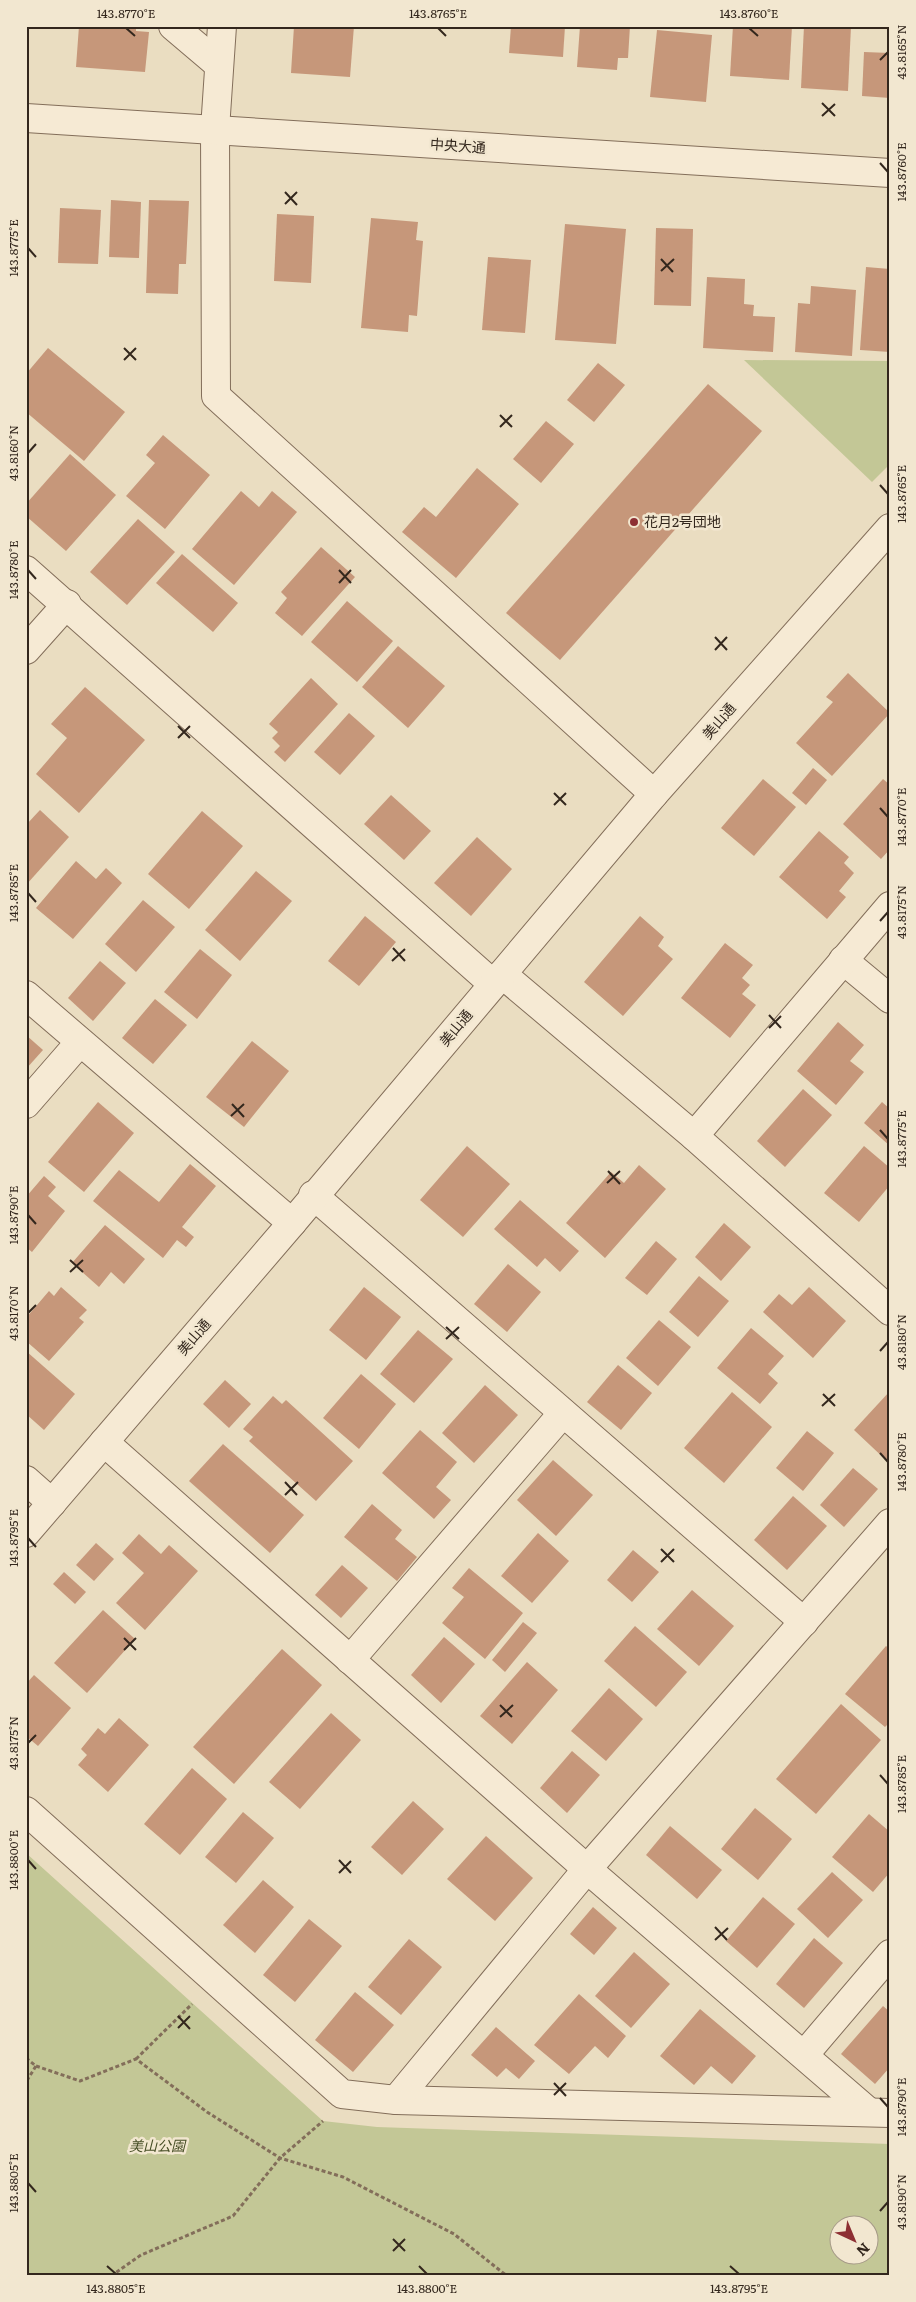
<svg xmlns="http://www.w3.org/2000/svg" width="916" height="2302" viewBox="0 0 916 2302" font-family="Literata,'Noto Sans JP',serif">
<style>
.green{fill:#c3c796;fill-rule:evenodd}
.building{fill:#c6977a}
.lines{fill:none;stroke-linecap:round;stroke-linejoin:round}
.minor-casing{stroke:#836e5a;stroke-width:30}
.path{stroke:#836e5a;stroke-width:3;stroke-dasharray:4 2.5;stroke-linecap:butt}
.minor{stroke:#f6ead4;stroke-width:28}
.ticks{fill:none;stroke:#33271d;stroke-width:2}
.poi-dot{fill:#8d2f33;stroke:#f2e7d0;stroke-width:2}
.labels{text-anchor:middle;stroke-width:5;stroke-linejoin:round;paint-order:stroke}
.street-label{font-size:14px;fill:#33271d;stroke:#f2e7d0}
.poi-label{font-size:14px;fill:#33271d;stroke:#f2e7d0;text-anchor:start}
.park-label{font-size:14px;font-style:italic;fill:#464e25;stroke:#f2e7d0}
.neatline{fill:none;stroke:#33271d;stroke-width:2}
.ticks-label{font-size:12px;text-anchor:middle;fill:#33271d}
</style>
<rect width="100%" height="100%" fill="#eaddc1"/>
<g class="green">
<polygon points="744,360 890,361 890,464 872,482"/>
<path d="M26 1853 323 2121 377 2127 890 2144V2276H26ZM838 2224H868V2254H838Z"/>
</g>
<g class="building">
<polygon points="79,26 136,26 136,31 149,32 145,72 76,67"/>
<polygon points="294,26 354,26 350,77 291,73"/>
<polygon points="511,26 565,26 563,57 509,53"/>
<polygon points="580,26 630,26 628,58 618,58 617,70 577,67"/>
<polygon points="733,26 792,26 789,80 730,76"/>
<polygon points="804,26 851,26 848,91 801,88"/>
<polygon points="657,30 712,35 706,102 650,97"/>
<polygon points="864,52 890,53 890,98 862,96"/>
<polygon points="111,200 141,202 139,258 109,257"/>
<polygon points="149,200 189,201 186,264 179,264 178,294 146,293"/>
<polygon points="60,208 101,210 98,264 58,263"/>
<polygon points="277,214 314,216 311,283 274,281"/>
<polygon points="371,218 418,222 416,240 423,241 417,316 409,315 408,332 361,328"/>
<polygon points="565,224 626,229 616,344 555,340"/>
<polygon points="656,228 693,229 691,306 654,305"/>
<polygon points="488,257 531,260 525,333 482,330"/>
<polygon points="866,267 890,269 890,352 860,350"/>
<polygon points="707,277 745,279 744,304 754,305 753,316 775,317 773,352 703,348"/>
<polygon points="811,286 856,290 852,356 795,352 798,303 810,304"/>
<polygon points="48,348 125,412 84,461 26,412 26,374"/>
<polygon points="598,363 625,385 594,422 567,400"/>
<polygon points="708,384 762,431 560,660 506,613"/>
<polygon points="546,421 574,444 541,483 513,459"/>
<polygon points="163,435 210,475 165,529 126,496 155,463 146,455"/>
<polygon points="70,454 116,495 66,551 26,516 26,504"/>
<polygon points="477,468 519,504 456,578 402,532 424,507 436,517"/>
<polygon points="241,491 259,507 272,491 297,512 234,585 192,549"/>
<polygon points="138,519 175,552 127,605 90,572"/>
<polygon points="321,547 355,577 302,636 275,613 287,598 281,592"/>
<polygon points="182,554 238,603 213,632 156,583"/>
<polygon points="347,601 393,641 357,682 311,642"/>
<polygon points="398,646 445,686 408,728 362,687"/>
<polygon points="848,673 890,713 832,776 796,743 833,702 826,697"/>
<polygon points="311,678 338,704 285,762 274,752 280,746 272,738 278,732 269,724"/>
<polygon points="85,687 145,740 79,813 36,774 67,738 51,724"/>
<polygon points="349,713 375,736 340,775 314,752"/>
<polygon points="813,768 827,780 806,805 792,793"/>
<polygon points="763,779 796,807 754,856 721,828"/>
<polygon points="883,779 890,785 890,849 881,859 843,824"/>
<polygon points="391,795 431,831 404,860 364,824"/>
<polygon points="40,810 69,837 26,885 26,825"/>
<polygon points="202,811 243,846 189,909 148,874"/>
<polygon points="819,831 849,857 844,863 854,873 839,891 846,897 827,919 779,877"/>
<polygon points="477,837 512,869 471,916 434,883"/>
<polygon points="76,861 96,879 106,868 122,883 73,939 36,908"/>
<polygon points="256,871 292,901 240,961 205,930"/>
<polygon points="143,900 175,927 136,972 105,944"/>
<polygon points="365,916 396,942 359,986 328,961"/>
<polygon points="640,916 664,937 658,946 673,959 623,1016 584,982"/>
<polygon points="725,943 753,965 742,978 750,985 742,994 756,1005 730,1038 681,998"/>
<polygon points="200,949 232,975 197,1019 164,992"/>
<polygon points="100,961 126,983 93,1021 68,998"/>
<polygon points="155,999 187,1025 153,1064 122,1038"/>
<polygon points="838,1022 864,1045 850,1061 864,1072 836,1105 797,1071"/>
<polygon points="26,1035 43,1050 26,1069"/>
<polygon points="252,1041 289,1071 244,1127 206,1097"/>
<polygon points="803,1089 832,1115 785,1167 757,1141"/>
<polygon points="98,1102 134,1133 84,1192 48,1162"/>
<polygon points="882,1102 890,1109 890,1146 864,1123"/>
<polygon points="467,1146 510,1184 463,1237 420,1200"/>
<polygon points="864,1146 890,1168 890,1185 859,1222 824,1193"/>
<polygon points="190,1164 216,1186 182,1227 194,1237 186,1247 177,1240 163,1258 93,1201 119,1170 159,1202"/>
<polygon points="639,1165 666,1189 605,1258 566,1223 611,1172 624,1183"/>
<polygon points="44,1176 56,1187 48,1196 65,1211 32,1252 26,1247 26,1197"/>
<polygon points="520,1200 579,1251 560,1272 545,1258 537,1267 494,1229"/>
<polygon points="724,1223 751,1247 721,1281 695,1257"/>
<polygon points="105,1225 145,1259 124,1284 111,1272 99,1287 72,1263"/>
<polygon points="656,1241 677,1259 647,1295 625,1278"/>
<polygon points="508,1264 541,1292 507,1332 474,1304"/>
<polygon points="699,1276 729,1301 698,1337 669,1312"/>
<polygon points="61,1287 87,1310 79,1318 84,1322 49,1361 26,1341 26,1318 49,1291 54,1296"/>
<polygon points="364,1287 401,1317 366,1360 329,1330"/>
<polygon points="809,1287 846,1321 813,1358 763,1312 779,1294 792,1305"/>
<polygon points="659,1320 691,1347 658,1386 626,1358"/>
<polygon points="751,1328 784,1356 768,1374 778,1383 760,1404 717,1368"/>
<polygon points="418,1330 453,1359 414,1403 380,1374"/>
<polygon points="26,1351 75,1394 44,1430 26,1414"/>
<polygon points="618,1365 652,1393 621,1430 587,1402"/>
<polygon points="361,1374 396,1404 359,1449 323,1418"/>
<polygon points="225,1380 251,1404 229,1428 203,1404"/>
<polygon points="485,1385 518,1415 474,1463 442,1433"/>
<polygon points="890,1391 890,1460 888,1462 854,1430"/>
<polygon points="732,1392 772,1427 724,1483 684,1448"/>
<polygon points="273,1396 282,1404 286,1400 353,1461 316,1501 249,1441 253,1437 243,1429"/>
<polygon points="420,1430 457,1462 436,1487 451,1500 434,1519 382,1473"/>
<polygon points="807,1431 834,1453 803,1491 776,1468"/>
<polygon points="223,1444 304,1515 270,1553 189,1481"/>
<polygon points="553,1460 593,1495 556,1536 517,1500"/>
<polygon points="853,1468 878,1489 844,1527 820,1505"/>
<polygon points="793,1496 827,1526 787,1570 754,1540"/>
<polygon points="372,1504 402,1530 395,1539 417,1557 397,1581 344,1537"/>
<polygon points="538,1533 569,1561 532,1603 501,1576"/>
<polygon points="139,1534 161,1554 169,1545 198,1571 145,1630 116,1603 144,1573 122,1553"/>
<polygon points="96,1543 114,1559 94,1581 76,1565"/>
<polygon points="633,1550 659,1572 632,1602 607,1580"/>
<polygon points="342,1565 368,1588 341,1618 315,1595"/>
<polygon points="469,1568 523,1613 485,1659 442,1623 464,1597 452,1588"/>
<polygon points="64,1572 86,1592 75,1604 53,1584"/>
<polygon points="692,1590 734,1626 699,1666 657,1629"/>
<polygon points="103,1610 135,1639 87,1693 54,1663"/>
<polygon points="523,1622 537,1633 505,1672 492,1660"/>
<polygon points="635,1626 687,1672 656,1707 604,1661"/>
<polygon points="444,1637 475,1664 441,1703 411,1675"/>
<polygon points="886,1646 890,1649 890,1722 885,1727 845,1694"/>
<polygon points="282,1649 322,1685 234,1784 193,1747"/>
<polygon points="527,1662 558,1690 512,1744 480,1716"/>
<polygon points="34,1675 71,1708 38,1746 26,1736 26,1684"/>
<polygon points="609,1688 643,1719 606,1761 571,1731"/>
<polygon points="841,1704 881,1740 816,1814 776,1779"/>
<polygon points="331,1713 361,1740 300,1809 269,1782"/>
<polygon points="119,1718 149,1745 108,1792 78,1765 87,1755 81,1749 98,1728 105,1734"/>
<polygon points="572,1751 600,1775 567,1813 540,1788"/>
<polygon points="192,1768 227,1799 180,1855 144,1824"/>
<polygon points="413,1801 444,1829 402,1875 371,1847"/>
<polygon points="755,1808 792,1839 758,1880 721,1849"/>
<polygon points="243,1812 274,1838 236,1883 205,1857"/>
<polygon points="869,1814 890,1832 890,1872 873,1892 832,1857"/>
<polygon points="670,1826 722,1870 697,1899 646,1855"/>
<polygon points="486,1836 533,1878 495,1921 447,1879"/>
<polygon points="832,1872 863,1900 828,1938 797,1909"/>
<polygon points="263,1880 294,1907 255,1953 223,1925"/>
<polygon points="763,1897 795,1924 757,1968 726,1941"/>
<polygon points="593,1907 617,1928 594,1955 570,1934"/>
<polygon points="309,1919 342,1946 295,2002 263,1975"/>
<polygon points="814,1938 843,1963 804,2008 776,1984"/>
<polygon points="409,1939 442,1967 401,2015 368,1987"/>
<polygon points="634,1952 670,1984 631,2028 595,1996"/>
<polygon points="355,1992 394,2025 353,2072 315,2040"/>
<polygon points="579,1994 626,2036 608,2058 595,2046 569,2074 534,2045"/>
<polygon points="883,2006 890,2012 890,2067 875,2084 841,2054"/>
<polygon points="700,2009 756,2056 732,2084 711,2066 694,2085 660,2056"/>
<polygon points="496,2027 535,2061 519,2079 506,2068 497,2077 471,2055"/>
</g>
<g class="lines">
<defs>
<g id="minor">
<polyline points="173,26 219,65"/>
<polyline points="222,26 215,129 216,396 654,794"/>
<polyline points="26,118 890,173"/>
<polyline points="26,570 493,984"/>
<polyline points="26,650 67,604"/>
<polyline points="843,960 890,999"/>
<polyline points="502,974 694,1136 890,1311"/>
<polyline points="26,995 292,1223"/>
<polyline points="26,1104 80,1042"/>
<polyline points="694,1136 890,906"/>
<polyline points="313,1195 804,1622"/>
<polyline points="104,1442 587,1869 869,2112"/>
<polyline points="26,1480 52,1503"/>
<polyline points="26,1533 292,1223 654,794 890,528"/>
<polyline points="350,1660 563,1413"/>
<polyline points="26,1811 342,2094 396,2100 890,2113"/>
<polyline points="804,2055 890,1954"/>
<polyline points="396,2100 587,1869 890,1523"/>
</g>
</defs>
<use href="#minor" class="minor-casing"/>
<g class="path">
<polyline points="26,2058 36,2066 26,2082"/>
<polyline points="136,2059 192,2004"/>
<polyline points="36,2066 80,2081 136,2059 207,2112 280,2158 343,2177 454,2234 507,2276"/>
<polyline points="111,2276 141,2255 233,2216 280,2158 323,2121"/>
</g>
<use href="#minor" class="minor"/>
</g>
<path class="ticks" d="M126 28 135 36M438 28 446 36M749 28 758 36M880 60 888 52M822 103 835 116M822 116 835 104M880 163 888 172M285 192 297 205M285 204 297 192M28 248 36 257M661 259 673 272M661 271 674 259M124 348 136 360M124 360 136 348M500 415 512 427M500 427 512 415M28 453 36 444M880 485 888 494M28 570 36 579M339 570 351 583M339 583 351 570M715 637 727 650M715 650 727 637M178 726 190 738M178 738 190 726M554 793 566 805M554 805 566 793M880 808 888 817M28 893 36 902M880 921 888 912M393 948 405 961M392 961 405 949M769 1015 781 1028M769 1028 781 1016M232 1104 244 1117M231 1116 244 1104M880 1130 888 1139M608 1171 620 1184M607 1183 620 1171M28 1215 36 1224M70 1260 83 1272M70 1272 83 1260M28 1313 36 1305M446 1327 459 1339M446 1339 459 1327M880 1351 888 1342M823 1394 835 1406M822 1406 835 1394M880 1453 888 1462M285 1482 297 1495M285 1495 298 1482M28 1538 36 1547M661 1549 674 1562M661 1562 674 1549M124 1638 136 1650M124 1650 136 1638M500 1705 512 1717M500 1717 513 1705M28 1743 36 1735M880 1775 888 1784M28 1860 36 1869M339 1860 351 1873M339 1873 351 1861M715 1927 727 1940M715 1940 728 1928M178 2016 190 2029M178 2028 190 2016M554 2083 566 2096M554 2095 566 2083M880 2098 888 2107M28 2183 36 2192M880 2211 888 2202M393 2239 405 2251M393 2251 405 2239M107 2266 116 2274M419 2266 427 2274M730 2266 739 2274"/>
<circle class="poi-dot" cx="634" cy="522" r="5"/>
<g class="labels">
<g class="street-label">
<text transform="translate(458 146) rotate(4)" y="5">中央大通</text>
<text transform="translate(719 721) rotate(-49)" y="5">美山通</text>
<text transform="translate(456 1028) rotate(-50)" y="5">美山通</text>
<text transform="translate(194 1337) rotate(-49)" y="5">美山通</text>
</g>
<g class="poi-label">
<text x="644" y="527">花月2号団地</text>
</g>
<g class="park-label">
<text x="157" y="2151">美山公園</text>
</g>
</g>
<rect width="916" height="2302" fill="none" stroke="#f2e7d0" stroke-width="55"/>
<g transform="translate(854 2240) rotate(136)"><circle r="24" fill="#f2e7d0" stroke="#a69a88"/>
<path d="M0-4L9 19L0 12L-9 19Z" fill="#8d2f33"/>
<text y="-8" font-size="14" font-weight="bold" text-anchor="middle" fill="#33271d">N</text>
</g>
<rect x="28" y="28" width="860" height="2246" class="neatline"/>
<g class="ticks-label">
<text x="126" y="18">143.8770°E</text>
<text x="438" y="18">143.8765°E</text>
<text x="749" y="18">143.8760°E</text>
<text transform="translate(902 52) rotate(-90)" y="4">43.8165°N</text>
<text transform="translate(902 172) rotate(-90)" y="4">143.8760°E</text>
<text transform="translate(14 248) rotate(-90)" y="4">143.8775°E</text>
<text transform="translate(14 453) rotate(-90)" y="4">43.8160°N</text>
<text transform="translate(902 494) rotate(-90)" y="4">143.8765°E</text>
<text transform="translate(14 570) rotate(-90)" y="4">143.8780°E</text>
<text transform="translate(902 817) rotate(-90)" y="4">143.8770°E</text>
<text transform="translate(14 893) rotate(-90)" y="4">143.8785°E</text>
<text transform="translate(902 912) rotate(-90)" y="4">43.8175°N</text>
<text transform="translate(902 1139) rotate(-90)" y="4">143.8775°E</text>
<text transform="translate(14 1215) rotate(-90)" y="4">143.8790°E</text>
<text transform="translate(14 1313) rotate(-90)" y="4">43.8170°N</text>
<text transform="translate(902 1342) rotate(-90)" y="4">43.8180°N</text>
<text transform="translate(902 1462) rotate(-90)" y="4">143.8780°E</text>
<text transform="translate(14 1538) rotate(-90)" y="4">143.8795°E</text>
<text transform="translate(14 1743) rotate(-90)" y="4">43.8175°N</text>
<text transform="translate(902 1784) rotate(-90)" y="4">143.8785°E</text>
<text transform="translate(14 1860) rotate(-90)" y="4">143.8800°E</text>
<text transform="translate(902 2107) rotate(-90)" y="4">143.8790°E</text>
<text transform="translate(14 2183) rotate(-90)" y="4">143.8805°E</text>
<text transform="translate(902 2202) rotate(-90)" y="4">43.8190°N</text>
<text x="116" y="2293">143.8805°E</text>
<text x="427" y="2293">143.8800°E</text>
<text x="739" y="2293">143.8795°E</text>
</g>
</svg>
